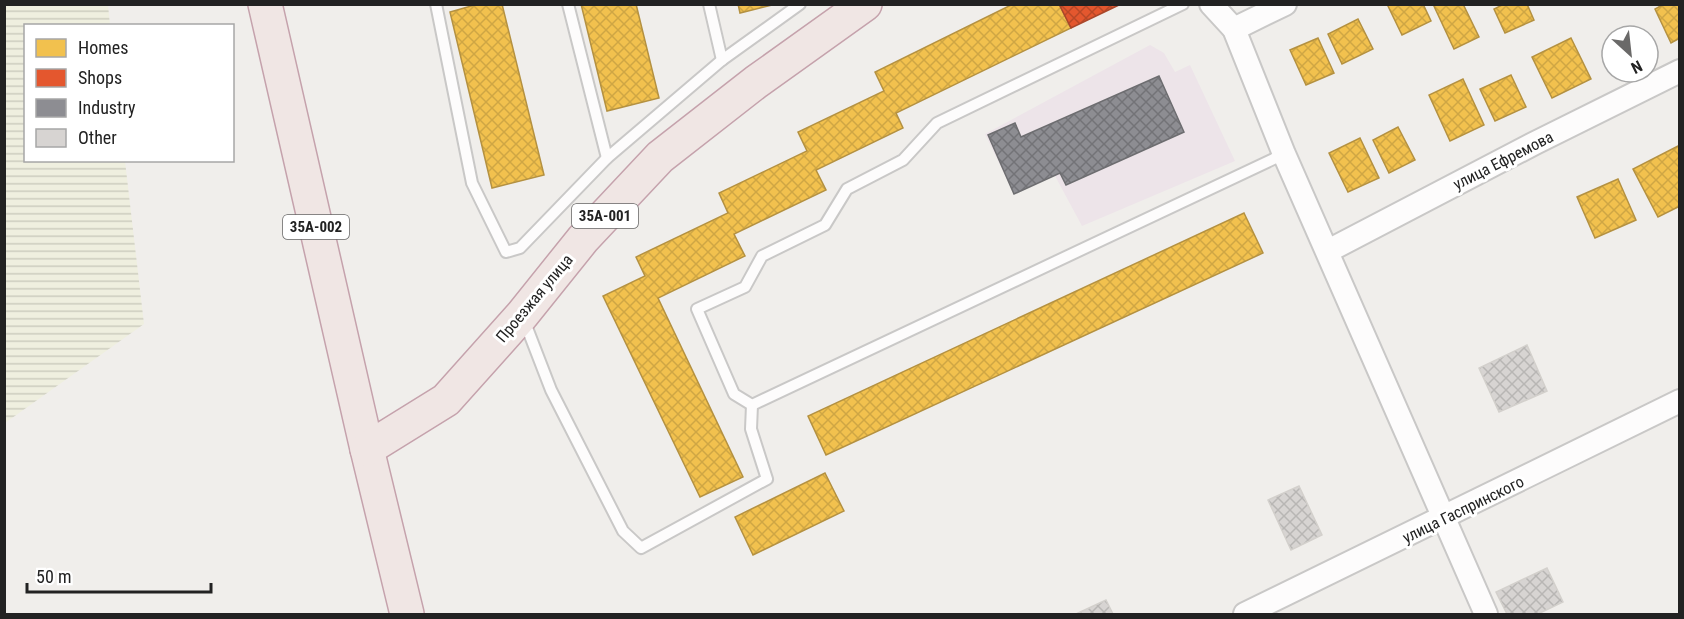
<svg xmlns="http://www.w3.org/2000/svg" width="1684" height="619" viewBox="0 0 1684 619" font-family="'Roboto Condensed',sans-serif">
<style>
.industrial{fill:#ede4e9}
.farmland{fill:url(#farmland-rules)}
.homes{fill:url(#homes-cross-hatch);stroke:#b49141;stroke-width:1.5}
.shops{fill:url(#shops-cross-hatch);stroke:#aa472a;stroke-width:1.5}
.industry{fill:url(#industry-cross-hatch);stroke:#6d6d70;stroke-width:1.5}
.building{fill:url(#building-cross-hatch);stroke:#d3d0cc;stroke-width:1.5}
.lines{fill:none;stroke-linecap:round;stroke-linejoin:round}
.service-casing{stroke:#c9c8c7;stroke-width:14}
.minor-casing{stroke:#c9c8c7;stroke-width:26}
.trunk-casing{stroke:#c5a2ac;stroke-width:36}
.service{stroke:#fdfcfc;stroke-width:10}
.minor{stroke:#fdfcfc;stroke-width:22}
.trunk{stroke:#f0e6e4;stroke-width:33}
.labels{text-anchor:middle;stroke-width:6;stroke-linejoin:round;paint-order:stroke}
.shield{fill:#fff;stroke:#646464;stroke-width:1.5}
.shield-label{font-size:15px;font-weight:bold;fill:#222}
.street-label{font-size:16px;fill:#222;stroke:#fff}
</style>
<defs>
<pattern id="farmland-rules" width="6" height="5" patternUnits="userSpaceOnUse" patternTransform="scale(1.5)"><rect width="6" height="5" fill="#efefdf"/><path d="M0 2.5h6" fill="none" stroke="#cdcdbf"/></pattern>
<pattern id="homes-cross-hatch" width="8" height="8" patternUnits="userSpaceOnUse" patternTransform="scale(1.5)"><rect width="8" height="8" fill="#f2c14e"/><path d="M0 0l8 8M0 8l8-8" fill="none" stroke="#cfa644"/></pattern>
<pattern id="shops-cross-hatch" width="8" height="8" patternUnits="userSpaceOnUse" patternTransform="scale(1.5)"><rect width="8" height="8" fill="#e4572e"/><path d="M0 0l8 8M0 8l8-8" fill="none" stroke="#b84827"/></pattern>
<pattern id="industry-cross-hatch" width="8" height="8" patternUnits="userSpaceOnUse" patternTransform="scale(1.5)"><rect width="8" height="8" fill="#8d8d92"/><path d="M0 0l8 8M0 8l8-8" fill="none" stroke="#737377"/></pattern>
<pattern id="building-cross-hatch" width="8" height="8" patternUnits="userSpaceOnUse" patternTransform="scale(1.5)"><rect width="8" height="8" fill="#d7d4d2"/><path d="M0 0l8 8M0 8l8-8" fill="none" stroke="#b8b6b4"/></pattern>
</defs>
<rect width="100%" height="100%" fill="#f0eeeb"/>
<polygon class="industrial" points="1150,45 1164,53 1175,72 1190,65 1235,161 1082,226 1054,174 1014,194 985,134"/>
<polygon class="farmland" points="5,4 108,5 110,25 26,26 26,160 125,161 144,324 5,423"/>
<g class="homes">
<polygon points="478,4 502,4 544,175 492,188 450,12"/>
<polygon points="581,4 636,4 659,98 607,111"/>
<polygon points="738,4 776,4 740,13"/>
<polygon points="1013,4 1059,4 1071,28 896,113 903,128 816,170 826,190 734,234 745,256 658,298 743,477 700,497 603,296 645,276 636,257 728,213 719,193 807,151 798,132 884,91 875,72"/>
<polygon points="1387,4 1423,4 1431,21 1402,35"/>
<polygon points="1433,4 1463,4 1479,37 1454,49"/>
<polygon points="1504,4 1527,4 1534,20 1505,33 1494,9"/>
<polygon points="1664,4 1680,4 1680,38 1671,43 1655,9"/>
<polygon points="1358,19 1373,49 1342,64 1328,34"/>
<polygon points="1318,38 1334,73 1306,85 1290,50"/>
<polygon points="1571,38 1591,79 1552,98 1532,57"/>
<polygon points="1511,75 1526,107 1495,121 1480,89"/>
<polygon points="1463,79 1484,125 1450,141 1429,95"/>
<polygon points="1398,127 1415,160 1389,173 1373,140"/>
<polygon points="1360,138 1379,178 1348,192 1329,153"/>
<polygon points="1678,146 1680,149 1680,206 1658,217 1633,169"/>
<polygon points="1618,179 1636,220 1595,238 1577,197"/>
<polygon points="1244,213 1263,253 826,455 808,416"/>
<polygon points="825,473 844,511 753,555 735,517"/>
</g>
<polygon class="shops" points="1059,4 1121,4 1071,28"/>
<polygon class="industry" points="1159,76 1184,132 1066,185 1060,173 1014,194 988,135 1015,123 1021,137"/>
<g class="building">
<polygon points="1527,345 1547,391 1499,412 1479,368"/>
<polygon points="1299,486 1322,535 1291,550 1268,500"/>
<polygon points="1547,568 1563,602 1538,614 1507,614 1496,592"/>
<polygon points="1106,600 1113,614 1076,614"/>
</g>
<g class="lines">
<defs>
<g id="service">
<polyline points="436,4 472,183 506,252 520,248 607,158 722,60 800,4"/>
<polyline points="568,4 607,158"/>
<polyline points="709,4 722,60"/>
<polyline points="1183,4 937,123 903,160 847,189 825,225 762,256 745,287 697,309 734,394 752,405 1284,154"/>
<polyline points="524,320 551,390 623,531 641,548 767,479 751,429 752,405"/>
</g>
<g id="minor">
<polyline points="1211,4 1234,29 1284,154 1486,614"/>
<polyline points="1234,29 1285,4"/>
<polyline points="1328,251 1535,143 1680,71"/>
<polyline points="1245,614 1680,401"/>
</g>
<g id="trunk">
<polyline points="265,4 367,449 407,614"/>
<polyline points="367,449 446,400 522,315 583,239 660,157 756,82 865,4"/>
</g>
</defs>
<use href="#service" class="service-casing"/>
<use href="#minor" class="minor-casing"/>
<use href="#trunk" class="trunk-casing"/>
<use href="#service" class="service"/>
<use href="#minor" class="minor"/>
<use href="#trunk" class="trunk"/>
</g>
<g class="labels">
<g class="shield">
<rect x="572" y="204" width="66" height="24" rx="4.5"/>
<rect x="283" y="215" width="66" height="24" rx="4.5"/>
</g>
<g class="shield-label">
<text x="605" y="221">35А-001</text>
<text x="316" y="232">35А-002</text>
</g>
<g class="street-label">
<text transform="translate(1503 160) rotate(-27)" y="6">улица Ефремова</text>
<text transform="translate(534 298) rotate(-50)" y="6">Проезжая улица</text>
<text transform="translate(1463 509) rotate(-26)" y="6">улица Гаспринского</text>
</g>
</g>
<rect width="1684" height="619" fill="none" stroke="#222222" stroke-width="12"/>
<rect x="24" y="24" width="210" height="138" fill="#ffffff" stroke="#a7a7a7" stroke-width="1.5"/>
<rect x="36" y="39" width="30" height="18" fill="#f2c14e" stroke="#a7a7a7" stroke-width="1.5"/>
<text x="78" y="54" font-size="18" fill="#222222">Homes</text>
<rect x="36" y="69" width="30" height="18" fill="#e4572e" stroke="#a7a7a7" stroke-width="1.5"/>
<text x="78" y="84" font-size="18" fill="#222222">Shops</text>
<rect x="36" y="99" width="30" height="18" fill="#8d8d92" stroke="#a7a7a7" stroke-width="1.5"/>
<text x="78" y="114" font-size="18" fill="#222222">Industry</text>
<rect x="36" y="129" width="30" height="18" fill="#d7d4d2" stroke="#a7a7a7" stroke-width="1.5"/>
<text x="78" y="144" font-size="18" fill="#222222">Other</text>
<g transform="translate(1630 54) rotate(153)"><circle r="28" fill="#ffffff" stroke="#a7a7a7" stroke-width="1.5"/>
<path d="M0-4.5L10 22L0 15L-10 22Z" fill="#6a6968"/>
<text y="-9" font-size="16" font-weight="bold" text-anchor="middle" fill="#222222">N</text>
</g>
<path d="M27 583v9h184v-9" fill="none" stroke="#222222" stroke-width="3"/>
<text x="36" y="583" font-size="18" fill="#222222" stroke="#ffffff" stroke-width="4.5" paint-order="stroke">50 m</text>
</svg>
